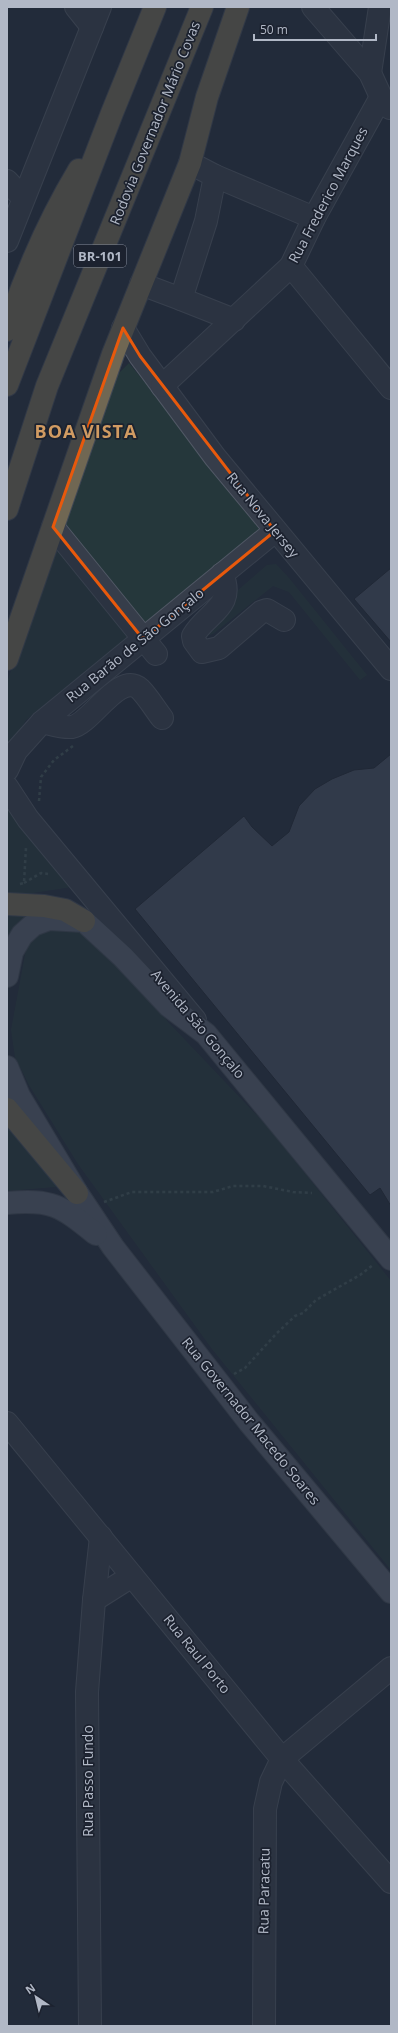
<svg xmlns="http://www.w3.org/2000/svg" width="398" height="2033" viewBox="0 0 398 2033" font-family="'Open Sans',sans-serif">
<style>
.green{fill:#25373b}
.building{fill:#444c5e;stroke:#1e2431}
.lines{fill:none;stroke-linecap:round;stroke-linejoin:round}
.minor-casing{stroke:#515865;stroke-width:24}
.major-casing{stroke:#3f4653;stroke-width:24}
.highway-casing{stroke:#414855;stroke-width:24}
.path{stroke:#425458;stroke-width:2.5;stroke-dasharray:3 3;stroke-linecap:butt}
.minor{stroke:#363d4a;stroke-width:22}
.major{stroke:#545c6a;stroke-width:22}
.highway{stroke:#706753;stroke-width:22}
.marked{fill:none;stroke:#e8590c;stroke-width:3;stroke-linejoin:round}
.labels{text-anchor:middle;stroke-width:3.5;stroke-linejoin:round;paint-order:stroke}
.shield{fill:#1c222f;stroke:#848b99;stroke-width:1}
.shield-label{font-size:13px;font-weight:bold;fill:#b1b8c6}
.street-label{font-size:14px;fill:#b1b8c6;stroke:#1c222f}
.district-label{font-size:18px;font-weight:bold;letter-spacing:1px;fill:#d19b62;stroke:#1c222f}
</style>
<rect width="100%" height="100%" fill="#232b3a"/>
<g class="green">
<polygon points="129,363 262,527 26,720 7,752 7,682 115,377"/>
<polygon points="276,564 289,578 367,675 360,680 289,592 273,586 213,634 210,635 207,633 229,598 267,565"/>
<polygon points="7,804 72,887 7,897"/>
<polygon points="7,913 32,917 13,929 7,939"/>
<polygon points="78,925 127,971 168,1022 268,1127 391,1281 391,1570 212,1349 78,1164 29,1085 15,1057 11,1030 27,944 38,931"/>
<polygon points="7,1122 67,1186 7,1191"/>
</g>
<g class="building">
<polygon points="391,568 391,642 354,599"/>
<polygon points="391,754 391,1206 380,1188 370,1195 135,909 244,816 252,827 272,846 289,832 299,806 315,789 332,779 354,770 374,768"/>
</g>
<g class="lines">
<defs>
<g id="minor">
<polyline points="76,7 92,27"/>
<polyline points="313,7 370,73 381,97 390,108"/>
<polyline points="370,73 380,7"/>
<polyline points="215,176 314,218"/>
<polyline points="7,181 23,198"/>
<polyline points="7,241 100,7"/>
<polyline points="291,266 391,388"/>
<polyline points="141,284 181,299 206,221 215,176 190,163"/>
<polyline points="181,299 234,320"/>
<polyline points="123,328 140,356 215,457 391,669"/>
<polyline points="162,386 291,266 314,218 381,97"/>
<polyline points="53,527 156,654"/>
<path d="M222 574C236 607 207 612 193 636L194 641 202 652 219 648 261 612 267 610 284 620"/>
<path d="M42 722C51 724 63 728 72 727 92 723 119 671 140 689 148 697 155 709 162 718"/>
<polyline points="7,770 16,751 42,722 275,531"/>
<polyline points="7,787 28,819 195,1020"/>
<polyline points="7,1423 282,1759 391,1882"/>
<polyline points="94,1600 132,1576"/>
<polyline points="90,2026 87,1692 94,1600 101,1537"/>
<polyline points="264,2026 265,1809 271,1782 282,1759 391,1668"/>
</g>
<g id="major">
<polyline points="7,976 12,952 22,935 33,925 49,919 84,921 123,957 169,1006 206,1034 391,1259"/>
<polyline points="7,1067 19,1096 77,1193 113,1247 249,1422 391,1592"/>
<path d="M7 1203C53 1199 61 1206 96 1234"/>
</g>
<g id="highway">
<path d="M7 330C25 275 49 220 79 170"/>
<polyline points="7,385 112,113 155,7"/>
<polyline points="7,509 47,386 202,7"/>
<polyline points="7,659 113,354 190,163 207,97 238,7"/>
<polyline points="7,904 44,906 65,910 84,921"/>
<polyline points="7,1109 77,1193"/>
</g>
</defs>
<use href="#minor" class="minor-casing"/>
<use href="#major" class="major-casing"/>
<use href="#highway" class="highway-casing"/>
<g class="path">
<polyline points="39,801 41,777 54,760 73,746"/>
<polyline points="24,883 41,873 48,874"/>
<polyline points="20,884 24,883 26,847"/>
<polyline points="104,1202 132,1192 213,1192 233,1186 263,1186 293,1192 312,1193"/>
<polyline points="234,1374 245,1368 276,1334 295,1316 303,1313 316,1300 360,1275 373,1265"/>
</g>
<use href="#minor" class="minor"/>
<use href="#major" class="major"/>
<use href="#highway" class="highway"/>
</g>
<path d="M0 0H398V2033H0ZM123 328 140 356 275 531 143 639 53 527Z" fill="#232b3a" fill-opacity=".55" fill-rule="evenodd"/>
<path class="marked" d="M123 328 140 356 275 531 143 639 53 527Z"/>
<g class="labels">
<rect class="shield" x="74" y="245" width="52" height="22" rx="3"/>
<g class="shield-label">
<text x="100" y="261">BR-101</text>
</g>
<g class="street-label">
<text transform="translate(155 123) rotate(-68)" y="5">Rodovia Governador Mário Covas</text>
<text transform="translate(328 195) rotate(-62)" y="5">Rua Frederico Marques</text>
<text transform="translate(263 515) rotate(51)" y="5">Rua Nova Jersey</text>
<text transform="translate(135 645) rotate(-39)" y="5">Rua Barão de São Gonçalo</text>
<text transform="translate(198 1024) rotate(50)" y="5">Avenida São Gonçalo</text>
<text transform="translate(251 1421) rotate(51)" y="5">Rua Governador Macedo Soares</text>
<text transform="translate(197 1654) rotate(51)" y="5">Rua Raul Porto</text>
<text transform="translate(88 1781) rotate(-90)" y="5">Rua Passo Fundo</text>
<text transform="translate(264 1891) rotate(-89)" y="5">Rua Paracatu</text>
</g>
<g class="district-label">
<text x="86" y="438">BOA VISTA</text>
</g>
</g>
<rect width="398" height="2033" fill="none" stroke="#b1b8c6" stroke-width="16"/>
<g transform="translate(36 1997) rotate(325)" stroke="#1c222f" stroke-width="3" paint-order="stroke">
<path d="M0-3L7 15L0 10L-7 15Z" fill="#b1b8c6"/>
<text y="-6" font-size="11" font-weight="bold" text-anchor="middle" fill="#b1b8c6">N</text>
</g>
<path d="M254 34v6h122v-6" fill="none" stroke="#b1b8c6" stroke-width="2"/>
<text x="260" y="34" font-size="12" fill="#b1b8c6" stroke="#1c222f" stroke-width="3" paint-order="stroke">50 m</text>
</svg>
